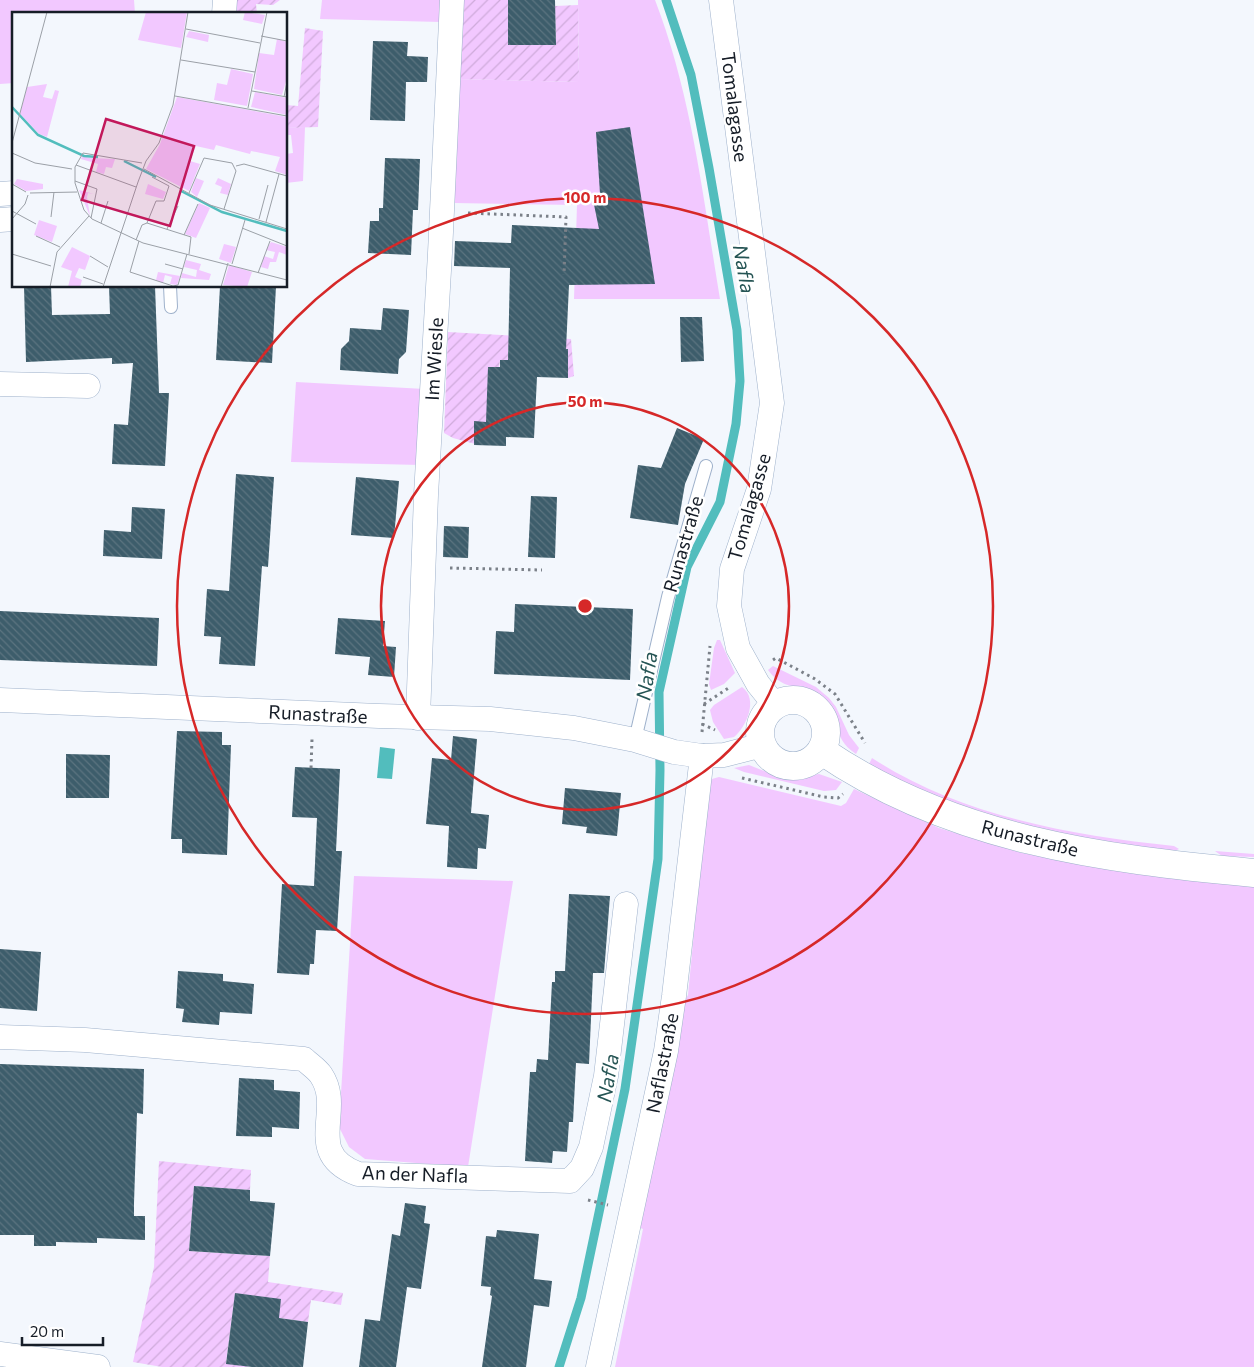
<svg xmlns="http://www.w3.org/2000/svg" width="1254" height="1367" viewBox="0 0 1254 1367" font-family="Commissioner,sans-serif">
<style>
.grass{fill:#f2c8ff}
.garden{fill:url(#garden-furrows)}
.water{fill:#52bdbd}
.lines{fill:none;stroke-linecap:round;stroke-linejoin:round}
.stream{stroke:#52bdbd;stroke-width:9}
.building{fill:url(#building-back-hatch)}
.service-casing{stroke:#9eb1cb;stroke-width:14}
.minor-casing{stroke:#9eb1cb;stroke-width:25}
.tertiary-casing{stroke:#9eb1cb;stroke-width:29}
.path{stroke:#7b8189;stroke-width:3;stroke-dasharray:2.5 4;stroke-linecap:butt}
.service{stroke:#fff;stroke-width:12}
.minor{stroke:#fff;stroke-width:24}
.tertiary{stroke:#fff;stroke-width:28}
.ring{fill:none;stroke:#d62828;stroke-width:2.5}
.labels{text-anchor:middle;stroke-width:5;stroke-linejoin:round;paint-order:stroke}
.street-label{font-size:19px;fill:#161d27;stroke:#fff}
.water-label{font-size:20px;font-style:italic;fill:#255454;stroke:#fff}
.inset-river{fill:none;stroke:#52bdbd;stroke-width:2.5}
.inset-road{fill:none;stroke:#9ba0a7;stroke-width:1}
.view{fill:#c2185b;fill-opacity:0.15;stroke:#c2185b;stroke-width:2.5}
.inset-edge{fill:none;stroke:#161d27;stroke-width:2.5}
.centre{fill:#d62828;stroke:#fff;stroke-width:2.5}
.ring-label{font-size:15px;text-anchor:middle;font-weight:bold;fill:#d62828;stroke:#fff;stroke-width:5;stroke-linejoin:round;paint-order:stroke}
</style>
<defs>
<pattern id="garden-furrows" width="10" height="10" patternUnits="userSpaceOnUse" patternTransform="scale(1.25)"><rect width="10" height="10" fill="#f2c8ff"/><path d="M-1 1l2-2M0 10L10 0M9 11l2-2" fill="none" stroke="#cfabdb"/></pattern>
<pattern id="building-back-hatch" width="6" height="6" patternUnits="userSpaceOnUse" patternTransform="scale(1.25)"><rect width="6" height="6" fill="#3d5d6b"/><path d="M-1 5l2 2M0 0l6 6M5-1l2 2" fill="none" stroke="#5c7480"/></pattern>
</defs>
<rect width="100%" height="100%" fill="#f3f7fd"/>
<g class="grass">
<polygon points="0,0 134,0 135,14 14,14 14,83 0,84"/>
<polygon points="322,0 442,0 441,22 320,19"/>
<path d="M578 0H655C692 96 703 198 720 299H574L577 205 454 203 457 79 579 82Z"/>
<polygon points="305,127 303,181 286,183 286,154 293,153 291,135 286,135 286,128"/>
<polygon points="296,382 425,389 421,465 291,462"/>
<polygon points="717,640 720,640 735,673 724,684 711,690 709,684 714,648"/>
<path d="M773 666 816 687 829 698 836 707 849 735 859 748 856 754C829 736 843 716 819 696 801 682 785 693 768 670Z"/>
<path d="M742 687C759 699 746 727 734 737L724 739 713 722 710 710 714 705Z"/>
<path d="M872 758C961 816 1070 835 1174 846L1179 849 1175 851C1068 838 963 819 869 764Z"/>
<polygon points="749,765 777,776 791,779 819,774 842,782 836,790 824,791 744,772 734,768"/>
<polygon points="719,777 841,806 846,803 854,789 939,828 1022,853 1133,873 1254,885 1254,1367 615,1367 643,1229 638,1227 685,1000 688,995 695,922 692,905 709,784 712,779"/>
<polygon points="1215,851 1254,854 1254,857 1222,856"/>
<polygon points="354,876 513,881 468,1167 365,1159 349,1147 339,1127"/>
</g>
<g class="garden">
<polygon points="237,0 280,0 273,5 256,4 257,14 236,14"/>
<polygon points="462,0 508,0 508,45 556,45 555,6 578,5 579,82 457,79"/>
<polygon points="305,28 323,31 318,127 286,128 286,105 298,106"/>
<polygon points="448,332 571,339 574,376 568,378 568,349 508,347 508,360 500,360 492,422 474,422 474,439 479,445 453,438 444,433"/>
<polygon points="159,1161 251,1170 250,1190 194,1186 189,1251 270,1256 268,1282 343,1293 341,1305 311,1300 308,1322 279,1318 235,1294 226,1363 252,1367 162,1367 133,1362 154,1267"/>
</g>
<polygon class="water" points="380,747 395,749 392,779 377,778"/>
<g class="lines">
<polyline class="stream" points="559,1367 581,1298 625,1089 658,859 660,770 659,692 687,567 720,502 736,424 740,381 737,330 709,168 691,75 666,0"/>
</g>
<g class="building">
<polygon points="508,0 555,0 556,45 508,45"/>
<polygon points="373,41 408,42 407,56 428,57 427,82 406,82 405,121 370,120"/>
<polygon points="630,127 655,284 569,285 566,349 568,349 568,378 537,377 534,438 506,437 506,446 474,445 474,421 486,422 488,367 500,367 500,360 508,360 510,268 454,266 455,241 511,243 512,225 599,229 592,195 600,194 596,132"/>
<polygon points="385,158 420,159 418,210 413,210 411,255 368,253 370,221 379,221 379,208 383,208"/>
<polygon points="24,286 51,286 52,315 110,314 109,286 155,286 159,393 169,393 165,466 112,464 114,424 128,425 133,363 112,364 112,358 26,362"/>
<polygon points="220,286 276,286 272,363 216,360"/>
<polygon points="383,308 409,310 406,352 399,359 398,374 340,370 341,349 349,341 350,328 381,330"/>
<polygon points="680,317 702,317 704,361 681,362"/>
<polygon points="677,428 704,439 685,484 678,525 630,518 638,465 661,468"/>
<polygon points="236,474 274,477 268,567 262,566 255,666 219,664 221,637 204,636 207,589 229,591"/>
<polygon points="356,477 399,481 394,538 351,535"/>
<polygon points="531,496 557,497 555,558 528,557"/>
<polygon points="132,507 165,509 162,559 103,556 104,530 131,532"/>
<polygon points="444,526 469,527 468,558 443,557"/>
<polygon points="515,604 633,609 630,680 494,674 496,631 514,632"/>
<polygon points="0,611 159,618 157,666 0,660"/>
<polygon points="338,618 385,621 383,646 396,647 394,677 368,675 370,657 335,654"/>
<polygon points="177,731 222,732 222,745 231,745 227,855 182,853 182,839 171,839"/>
<polygon points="453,736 477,739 471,813 489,815 486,849 478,848 477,869 447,867 449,826 426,824 432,758 451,760"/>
<polygon points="66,754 110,755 109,798 66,798"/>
<polygon points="295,767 340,769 336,851 342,851 337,931 316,930 314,964 310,964 309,975 277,973 282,884 314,886 317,818 292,817"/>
<polygon points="565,788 621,793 617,836 586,833 587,827 562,824"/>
<polygon points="569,894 610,896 604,973 593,973 589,1064 576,1063 573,1122 569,1122 567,1152 553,1151 552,1163 525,1161 530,1072 536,1072 537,1059 548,1060 552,982 555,982 555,971 565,971"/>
<polygon points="0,949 41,952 37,1011 0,1008"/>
<polygon points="178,971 223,974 223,981 254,984 252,1014 220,1012 219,1025 182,1022 184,1009 176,1008"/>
<polygon points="0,1064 144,1069 143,1114 137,1113 134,1203 134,1216 145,1216 145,1240 97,1238 97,1243 56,1242 56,1246 34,1246 34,1235 0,1235"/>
<polygon points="239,1078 274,1080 274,1090 300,1092 299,1129 272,1127 272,1137 236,1136"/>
<polygon points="194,1186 250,1190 250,1201 275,1203 270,1256 189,1251"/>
<polygon points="405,1203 426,1206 424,1223 430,1224 421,1289 407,1287 396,1367 359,1367 365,1319 380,1321 392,1234 400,1236"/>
<polygon points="497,1230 539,1234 534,1279 552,1281 549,1307 534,1305 526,1367 482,1367 492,1296 490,1295 491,1287 481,1286 486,1236 496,1237"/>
<polygon points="235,1293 281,1299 279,1318 308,1322 303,1367 252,1367 226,1364"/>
</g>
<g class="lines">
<defs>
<g id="service">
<polyline points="170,286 171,307"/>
<polyline points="635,740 668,597 706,466"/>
</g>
<g id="minor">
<polyline points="721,0 772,403 759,489 732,569 729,606 738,648 758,684 775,705"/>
<polyline points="224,14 225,0"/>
<polyline points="0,194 14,193"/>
<polyline points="0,220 14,219"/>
<polyline points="0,384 88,386"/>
<polyline points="0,700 379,716 490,719 574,728 635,740 674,752 702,756 724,755 762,745"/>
<polyline points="418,718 426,495 440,253 452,0"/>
<path d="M0 1037 85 1040 304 1059C309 1064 317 1069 321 1075 345 1110 302 1153 358 1174L570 1181 582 1168 591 1147 606 1076 626 904"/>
<polyline points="0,1354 98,1367"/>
<polyline points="598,1367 666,1051 674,996 702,756"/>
</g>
<g id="tertiary">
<circle cx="793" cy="733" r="33"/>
<path d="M822 751C951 839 1101 859 1254 873"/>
</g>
</defs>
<use href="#service" class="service-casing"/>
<use href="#minor" class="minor-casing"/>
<use href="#tertiary" class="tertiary-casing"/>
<g class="path">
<polyline points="468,213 566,217 564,275"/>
<polyline points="450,568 542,570"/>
<polyline points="773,660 776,658 815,679 835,694 865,743"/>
<polyline points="704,704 730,687"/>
<polyline points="702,724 715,730"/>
<polyline points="702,732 710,646"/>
<polyline points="311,768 312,739"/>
<polyline points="742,778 824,797 838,798 843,794"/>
<polyline points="588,1200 608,1205"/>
</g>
<use href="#service" class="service"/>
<use href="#minor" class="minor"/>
<use href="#tertiary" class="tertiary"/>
</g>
<g class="ring">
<circle cx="585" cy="606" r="204"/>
<circle cx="585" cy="606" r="408"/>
</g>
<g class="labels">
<g class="street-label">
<text transform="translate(735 107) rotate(83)" y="7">Tomalagasse</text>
<text transform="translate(434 359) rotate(-87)" y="7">Im Wiesle</text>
<text transform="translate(749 507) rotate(-74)" y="7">Tomalagasse</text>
<text transform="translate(683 544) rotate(-74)" y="7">Runastraße</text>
<text transform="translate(318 714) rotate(3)" y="7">Runastraße</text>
<text transform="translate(1030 838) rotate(14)" y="7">Runastraße</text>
<text transform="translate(662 1063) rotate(-79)" y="7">Naflastraße</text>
<text transform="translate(415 1174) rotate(2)" y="7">An der Nafla</text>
</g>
<g class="water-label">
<text transform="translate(744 269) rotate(80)" y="7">Nafla</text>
<text transform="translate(647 676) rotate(-81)" y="7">Nafla</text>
<text transform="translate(608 1078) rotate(-80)" y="7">Nafla</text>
</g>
</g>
<g transform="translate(12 12)">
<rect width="275" height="275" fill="#f3f7fd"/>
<path d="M134 0H175L169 36 126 28ZM233 0 253 3 250 12 231 8ZM177 19 197 23 196 30 174 25ZM265 27 275 30V66L270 83 242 77 247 41 262 43ZM219 57 241 62 235 94 202 88 205 71 215 73ZM35 72 31 85 40 87 43 78 47 79 35 125 27 122 8 102 15 75ZM243 80 275 86V103L239 95ZM165 85 275 105V163L263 159 268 145 239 139 238 142 204 133 202 138 184 134 178 149 188 152 177 179 134 157 148 132ZM70 144 78 146 103 147 100 156 94 155 92 162 84 160 86 152 69 147ZM184 166 192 169 185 185 179 180ZM206 166 219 172 216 183 208 181 210 175 203 172ZM5 167 31 172V177L14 179 2 172ZM64 171 67 178 82 182 76 181 75 185 78 204ZM136 172 154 180 151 187 133 182ZM187 191 198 196 184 226 173 222ZM27 208 45 214 40 230 22 223ZM259 230 275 235V243L267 240 264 250H258L256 257 249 255 252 244 261 247 263 240 254 238ZM212 232 224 235 219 251 207 247ZM60 235 78 244 73 258 67 256 63 265 70 268 68 275H56L60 259 49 255ZM174 248 189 252 187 258 199 262 197 268 169 266 170 261 184 265 185 258 172 255ZM217 253 240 260 235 275 211 273ZM146 260 168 264 165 273 158 272 160 265 153 263 151 271 144 268Z" fill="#f2c8ff"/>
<path class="inset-river" d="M0 95 26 123 72 144 86 145M112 149 144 165M169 179 210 200 275 219"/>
<path class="inset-road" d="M174 17 248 31M249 24 275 29M169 48 243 60M240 79 275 85M163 84 275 104M272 85 275 70M236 96 255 0M0 131 35 0M0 141 23 151 60 157M130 151 71 141 63 155V171L72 198 80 207 131 231 275 268M64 153 124 175M224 154 232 152 275 164M132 157 198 193 275 217M63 169 85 177 79 206M0 172 14 180M18 181 65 180M177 181 192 146 220 151 224 159 212 197M0 199 24 212M39 205 42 180M0 207 13 192 16 183M247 207 256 173M254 210 267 162M89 211 96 189M135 211 144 189H152L157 174 140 165M230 216 275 234M155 217 166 194M172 223 186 192M24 224 48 235M124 228 130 213 135 211 179 225 177 242M127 229 118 260 161 274 166 273 175 242M0 242 39 254M78 244 96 255M153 252 171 257M220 252 233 208M246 261 258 229M71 265 91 272M38 275 45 240 77 204M91 275 126 170 134 149 147 131 161 93 176 0M209 275 216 251"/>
<path class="view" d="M94 107 182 134 158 214 70 188Z"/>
<rect width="275" height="275" class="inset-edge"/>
</g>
<circle cx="585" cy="606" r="8" class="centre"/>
<g class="ring-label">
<text x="585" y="203">100 m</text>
<text x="585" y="407">50 m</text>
</g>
<path d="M22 1337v8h81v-8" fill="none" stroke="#161d27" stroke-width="2.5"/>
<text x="30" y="1337" font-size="15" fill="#161d27" stroke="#ffffff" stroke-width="4" paint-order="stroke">20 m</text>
</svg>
